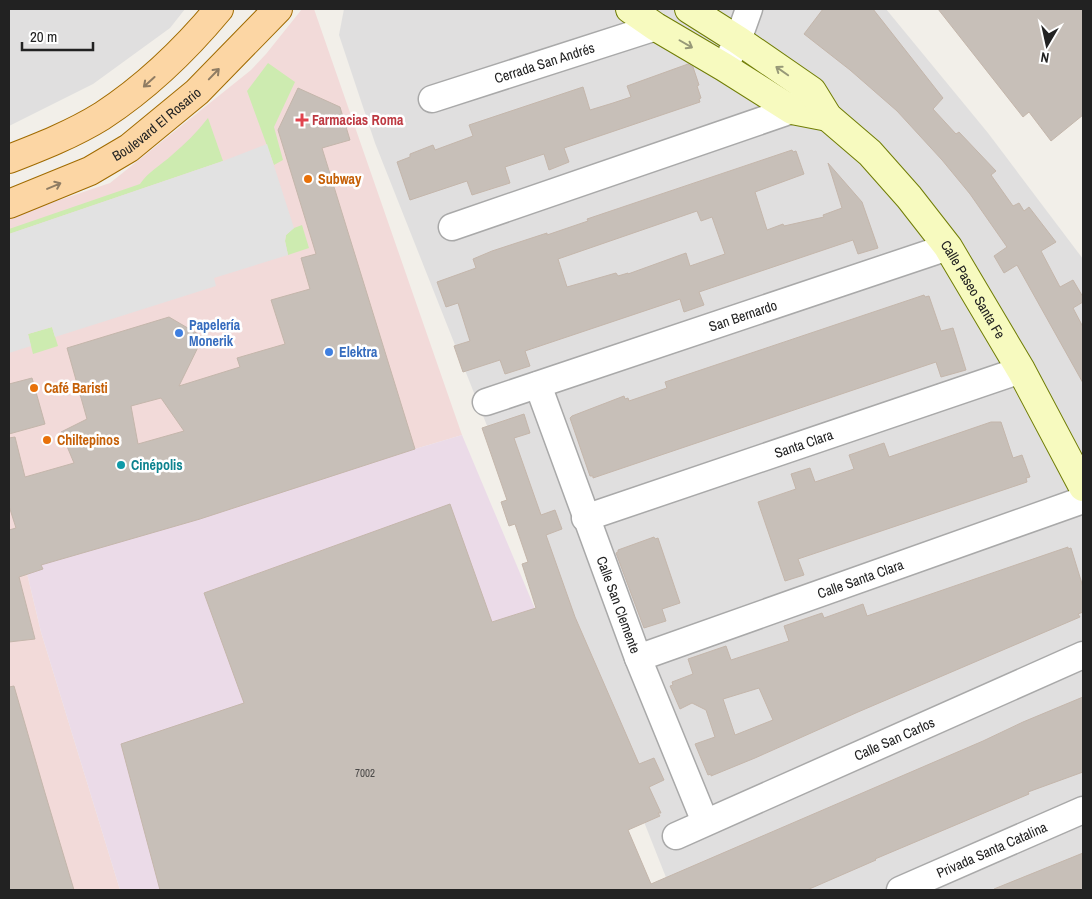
<svg xmlns="http://www.w3.org/2000/svg" width="1092" height="899" viewBox="0 0 1092 899" font-family="'Archivo Narrow',sans-serif">
<style>
.residential{fill:#e0dfdf}
.commercial{fill:#f2dad9}
.industrial{fill:#ebdbe8}
.grass{fill:#cdebb0}
.parking{fill:#e2e2e2}
.building{fill:#c7bfb8;stroke:#c4b6ab;fill-rule:evenodd}
.lines{fill:none;stroke-linecap:round;stroke-linejoin:round}
.street-casing{stroke:#a9a9a9;stroke-width:29}
.secondary-casing{stroke:#707d05;stroke-width:30}
.primary-casing{stroke:#a06b00;stroke-width:30}
.street{stroke:#fff;stroke-width:26}
.secondary{stroke:#f7fabf;stroke-width:28}
.primary{stroke:#fcd6a4;stroke-width:28}
.oneway{stroke:#979978}
.oneway2{stroke:#8f7c63}
.health-dot{fill:#e0444e;stroke:#fff;stroke-width:2}
.food-dot{fill:#e8710a;stroke:#fff;stroke-width:2}
.shop-dot{fill:#3f7fe0;stroke:#fff;stroke-width:2}
.culture-dot{fill:#0f9aa8;stroke:#fff;stroke-width:2}
.labels{text-anchor:middle;stroke-width:5;stroke-linejoin:round;paint-order:stroke}
.number-label{font-size:11px;fill:#4b4948}
.street-label{font-size:14px;fill:#222;stroke:#fff}
.health-label{font-size:14px;font-weight:bold;fill:#be3a42;stroke:#fff;text-anchor:start}
.food-label{font-size:14px;font-weight:bold;fill:#c56008;stroke:#fff;text-anchor:start}
.shop-label{font-size:14px;font-weight:bold;fill:#366cbe;stroke:#fff;text-anchor:start}
.culture-label{font-size:14px;font-weight:bold;fill:#0d838f;stroke:#fff;text-anchor:start}
</style>
<rect width="100%" height="100%" fill="#f2efe9"/>
<g class="residential">
<polygon points="9,9 185,9 170,28 93,84 9,126"/>
<polygon points="344,9 886,9 988,133 1083,259 1083,890 671,890 375,143 339,35"/>
</g>
<polygon class="commercial" points="302,9 314,9 462,435 415,449 200,519 26,569 41,632 120,890 9,890 9,217 110,183 251,70 266,54"/>
<polygon class="industrial" points="462,435 653,890 120,890 41,632 26,569 200,519 415,449"/>
<g class="grass">
<polygon points="268,63 295,82 274,127 283,160 274,165 247,91"/>
<path d="M208 118 223 161 9 234V229L140 184C148 172 161 165 172 155 185 144 197 132 208 118Z"/>
<polygon points="302,225 309,248 288,255 285,241 286,235 294,228"/>
<polygon points="52,327 58,346 33,354 28,334"/>
</g>
<polygon class="parking" points="267,144 294,228 286,235 285,241 288,255 214,278 216,286 55,337 52,327 28,334 31,346 9,353 9,234 223,161"/>
<g class="building">
<polygon points="823,9 873,9 943,98 933,109 956,134 959,132 996,171 991,175 1013,206 1019,203 1024,211 1029,207 1056,242 1041,251 1060,287 1073,280 1083,297 1083,302 1073,308 1083,327 1083,383 1017,265 1004,273 994,256 1007,247 970,194 942,160 897,111 850,70 804,34"/>
<polygon points="938,9 1083,9 1083,115 1051,141 1029,112 1023,117"/>
<polygon points="688,64 693,67 699,85 697,86 701,98 699,99 700,102 564,148 569,162 549,170 544,154 505,167 510,183 472,195 467,181 410,200 397,162 410,157 410,154 433,145 435,150 473,136 469,125 583,87 590,110 613,103 631,97 627,86"/>
<path d="M298 88 340 107 350 140 322 148 415 449 200 519 41 565 43 569 19 577 35 639 9 642V530L16 528 9 506V438L15 437 25 477 74 463 61 432 87 419 67 348 169 317 203 337 179 386 240 367 237 358 285 344 271 300 310 289 301 258 316 254 278 130ZM161 398 184 431 138 444 131 406Z"/>
<path d="M792 150 793 152 796 151 804 174 755 192 767 230 783 224 784 226 824 217 823 215 842 208 828 163 862 202 878 248 858 254 853 240 699 292 704 305 684 312 680 299 525 351 530 366 505 374 500 360 463 372 454 346 470 341 458 303 446 307 437 282 476 268 473 259 492 251 547 233V235L588 221 587 219ZM697 211 701 221 712 217 725 254 690 266 686 253 628 274V273L618 276 616 273 567 287 558 259Z"/>
<polygon points="924,295 925,297 929,296 941,331 953,328 966,370 941,377 936,362 593,478 593,476 590,476 570,418 572,416 624,396 625,399 628,398 629,401 667,388 665,382"/>
<polygon points="32,378 45,424 9,434 9,384"/>
<polygon points="524,414 530,433 514,438 541,515 555,510 562,529 546,535 575,617 639,764 654,758 664,780 649,787 661,813 658,813 660,816 628,830 651,884 983,741 1023,722 1083,697 1083,772 1028,792 1029,794 875,859 876,860 807,890 160,890 121,744 244,703 204,593 450,504 492,622 536,608 522,564 528,562 515,524 509,526 501,502 507,500 482,428"/>
<polygon points="991,422 1001,422 1013,458 1022,455 1030,477 1026,478 1027,482 798,559 804,575 785,581 758,502 796,489 791,474 810,468 815,482 854,469 849,455 884,443 889,457"/>
<polygon points="654,537 655,539 658,538 680,603 662,609 666,621 644,628 616,553 618,552 618,550"/>
<path d="M1068 547V549L1071 548 1083 587V612L1078 614 1080 617 858 712 755 758 711 776V774L708 775 695 744 715 737 706 710 692 703 680 709 670 686 673 685 672 682 693 674 688 659 726 646 731 660 789 641 784 626 822 613 824 618 863 604 867 616ZM759 688 773 720 735 735 723 699Z"/>
<polygon points="14,686 45,793 74,890 9,890 9,687"/>
<polygon points="1083,853 1083,890 995,890 994,889"/>
</g>
<g class="lines">
<defs>
<g id="street">
<polyline points="724,67 738,40 749,9"/>
<path id="s1" d="M432 99 656 27"/>
<polyline points="452,227 792,110 804,98"/>
<path id="s2" d="M538 385 638 658 705 822"/>
<path id="s3" d="M486 402 948 247"/>
<path id="s4" d="M585 518 1021 370"/>
<path id="s5" d="M638 658 1083 500"/>
<path id="s6" d="M676 836 1083 655"/>
<path id="s7" d="M900 890 1083 810"/>
</g>
<g id="secondary">
<polyline points="630,9 656,27 724,67 792,110 828,117"/>
<path id="s8" d="M689 9 738 40 812 91 828 117 870 153 909 197 948 247 1021 370 1083 487"/>
</g>
<g id="primary">
<path d="M9 159C40 147 73 134 102 116 148 86 184 51 219 9"/>
<path id="s9" d="M9 204 90 171 129 148 197 92 278 9"/>
</g>
</defs>
<use href="#street" class="street-casing"/>
<use href="#secondary" class="secondary-casing"/>
<use href="#primary" class="primary-casing"/>
<use href="#street" class="street"/>
<use href="#secondary" class="secondary"/>
<use href="#primary" class="primary"/>
</g>
<defs><path id="oneway-shaft" d="M-6 0H5M1.5-3L5.5 0L1.5 3" fill="none" stroke-width="1.6" stroke-linecap="round" stroke-linejoin="round" transform="scale(1.25)"/></defs>
<g class="oneway">
<use href="#oneway-shaft" transform="translate(686 44) rotate(30)"/>
<use href="#oneway-shaft" transform="translate(782 71) rotate(-145)"/>
</g>
<g class="oneway2">
<use href="#oneway-shaft" transform="translate(214 74) rotate(-46)"/>
<use href="#oneway-shaft" transform="translate(149 82) rotate(138)"/>
<use href="#oneway-shaft" transform="translate(54 186) rotate(-23)"/>
</g>
<path class="health-dot" d="M299.5 112.5h5v5h5v5h-5v5h-5v-5h-5v-5h5z"/>
<g class="food-dot">
<circle cx="308" cy="179" r="5"/>
<circle cx="34" cy="388" r="5"/>
<circle cx="47" cy="440" r="5"/>
</g>
<g class="shop-dot">
<circle cx="179" cy="333" r="5"/>
<circle cx="329" cy="352" r="5"/>
</g>
<circle class="culture-dot" cx="121" cy="465" r="5"/>
<g class="labels">
<g class="number-label">
<text x="365" y="777">7002</text>
</g>
<g class="street-label">
<text dy="5" stroke="none"><textPath href="#s1" startOffset="118">Cerrada San Andrés</textPath></text>
<text dy="5" stroke="none"><textPath href="#s9" startOffset="169">Boulevard El Rosario</textPath></text>
<text dy="5" stroke="none"><textPath href="#s8" startOffset="405">Calle Paseo Santa Fe</textPath></text>
<text dy="5" stroke="none"><textPath href="#s3" startOffset="271">San Bernardo</textPath></text>
<text dy="5" stroke="none"><textPath href="#s4" startOffset="231">Santa Clara</textPath></text>
<text dy="5" stroke="none"><textPath href="#s5" startOffset="236">Calle Santa Clara</textPath></text>
<text dy="5" stroke="none"><textPath href="#s2" startOffset="234">Calle San Clemente</textPath></text>
<text dy="5" stroke="none"><textPath href="#s6" startOffset="239">Calle San Carlos</textPath></text>
<text dy="5" stroke="none"><textPath href="#s7" startOffset="100">Privada Santa Catalina</textPath></text>
</g>
<g class="health-label">
<text x="312" y="125">Farmacias Roma</text>
</g>
<g class="food-label">
<text x="318" y="184">Subway</text>
<text x="44" y="393">Café Baristi</text>
<text x="57" y="445">Chiltepinos</text>
</g>
<g class="shop-label">
<text x="189" y="330">Papelería<tspan x="189" dy="16">Monerik</tspan></text>
<text x="339" y="357">Elektra</text>
</g>
<g class="culture-label">
<text x="131" y="470">Cinépolis</text>
</g>
</g>
<rect width="1092" height="899" fill="none" stroke="#222222" stroke-width="20"/>
<g transform="translate(1047 45) rotate(189)" stroke="#ffffff" stroke-width="4" paint-order="stroke">
<path d="M0-4L9 19L0 12L-9 19Z" fill="#222222"/>
<text y="-8" font-size="14" font-weight="bold" text-anchor="middle" fill="#222222">N</text>
</g>
<path d="M22 42v8h71v-8" fill="none" stroke="#222222" stroke-width="2.5"/>
<text x="30" y="42" font-size="15" fill="#222222" stroke="#ffffff" stroke-width="4" paint-order="stroke">20 m</text>
</svg>
